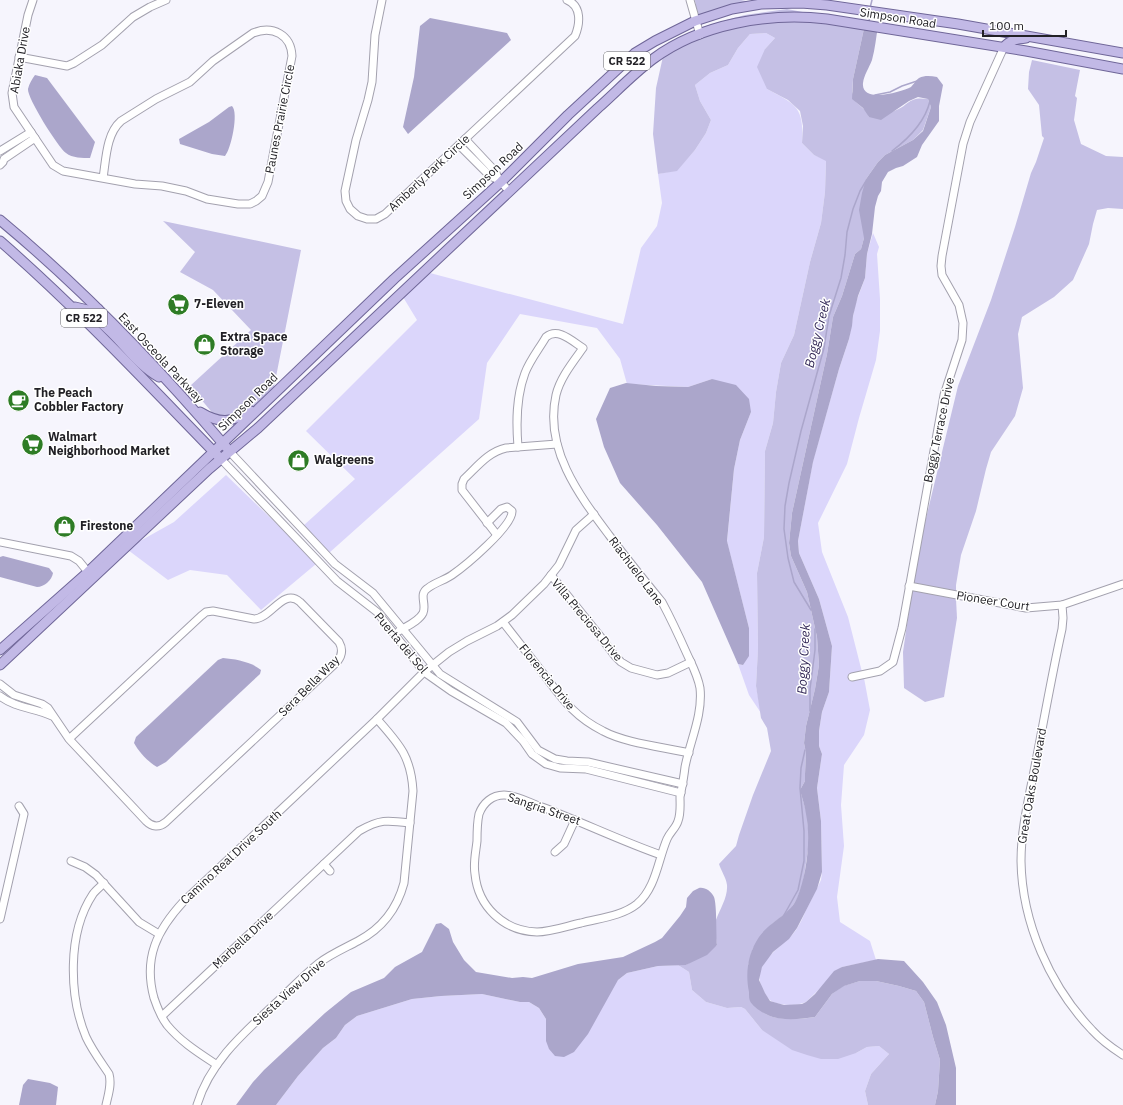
<svg xmlns="http://www.w3.org/2000/svg" width="1123" height="1105" viewBox="0 0 1123 1105" font-family="'IBM Plex Sans',sans-serif">
<style>
.green{fill:#dbd6fb}
.forest{fill:#c5c0e5}
.water{fill:#aba6cb}
.lines{fill:none;stroke-linecap:round;stroke-linejoin:round}
.stream{stroke:#aba6cb;stroke-width:1.5}
.minor-casing{stroke:#a3a1ae;stroke-width:9}
.major-casing{stroke:#6f6698;stroke-width:11}
.minor{stroke:#fff;stroke-width:7}
.major{stroke:#c2b9e6;stroke-width:9}
.labels{text-anchor:middle;stroke-width:3;stroke-linejoin:round;paint-order:stroke}
.shield{fill:#fff;stroke:#646467;stroke-width:1}
.shield-label{font-size:11px;font-weight:bold;fill:#222126}
.street-label{font-size:12px;fill:#222126;stroke:#fff}
.poi-label{font-size:12px;font-weight:bold;fill:#222126;stroke:#fff;text-anchor:start}
.water-label{font-size:13px;font-style:italic;fill:#312655;stroke:#fff}
</style>
<rect width="100%" height="100%" fill="#f6f5fd"/>
<g class="green">
<path d="M766 33 775 38 765 49 767 89C797 105 804 107 802 143L814 155 826 160 825 192 821 223 810 262 794 335 781 363 776 392 773 423 765 451 764 537 757 573 758 650 756 686 761 713 749 695 738 664 743 665 749 628 727 542 734 469 740 440 751 412 712 379 688 387 627 384 620 359 597 328 520 314 487 363 479 419 329 553 303 526 355 479 306 431 417 320 403 297 430 273 623 324 641 248 657 226 662 203 658 174 677 170 695 150 706 133 711 120 700 101 695 85 710 73 728 65 738 48 750 34Z"/>
<path d="M873 233 879 247 877 254 880 299V331L876 360 859 418 847 464 818 523 822 552 848 617 862 672 849 675V681L864 678 870 710 864 735 844 765 841 805 844 846 837 897 840 922 870 941 876 960 842 967 806 1002C797 1006 783 1006 773 1002 768 1000 765 993 762 988 750 962 784 947 796 930 800 924 803 917 806 910 811 900 816 890 821 880L822 872 821 821 817 788 822 754 819 746V731L822 712 829 692 832 646 819 599 799 553 798 541 813 461 839 369 849 339 855 305 865 278 867 254Z"/>
<polygon points="226,475 284,531 316,564 261,610 227,575 190,570 168,580 128,550 133,545 174,522"/>
<polygon points="678,965 689,972 692,990 706,1002 727,1008 741,1007 745,1009 762,1030 856,1053 867,1047 879,1046 889,1054 871,1074 865,1091 868,1105 276,1105 298,1076 323,1048 336,1038 345,1025 357,1016 412,999 441,996 482,994 520,1002 529,1002 539,1008 546,1019 618,980 627,973 658,966"/>
</g>
<g class="forest">
<polygon points="695,0 741,0 766,5 698,22"/>
<path d="M787 9 865 24 853 79 852 92 856 102 867 112 869 117C877 115 887 114 894 111 910 105 908 96 928 99L931 107 923 130 913 140 885 155 878 162 866 179 864 238 861 249 855 254 842 296 833 317 827 354 792 513 789 543 791 556 807 592 817 637 819 665 815 689 806 726 804 743 806 753 805 774V781L800 790 807 814 809 843 803 883 797 899 790 910 772 924 753 948 748 966 751 1002C756 1007 762 1012 768 1015 780 1021 802 1019 815 1017L832 994 843 986 860 981H876L899 986 916 991 924 1002 933 1037 940 1060 938 1091 935 1105H868L865 1091 871 1074 889 1054 879 1046 867 1047 856 1053 838 1059H821L807 1055 792 1050 762 1030 745 1009 741 1007 727 1008 706 1002 692 990 689 972 678 965H686L717 945C716 938 714 926 716 920 720 909 728 897 727 885 726 877 721 871 719 864L736 846 739 835 753 795 771 751 767 728 761 718 756 686 758 649 757 573 764 537 765 451 773 423 776 392 781 363 794 335 810 262 821 223 825 192 826 161 814 155 802 143 803 126 800 111 788 100 767 89 757 67 765 49 775 38 766 33 750 34 738 48 728 65 710 73 695 85 700 101 711 120 706 133 695 150 677 171 658 174 653 134 656 88 664 52 699 28 712 24 745 15Z"/>
<polygon points="1032,60 1080,70 1075,96 1077,98 1074,120 1081,144 1106,156 1123,157 1123,209 1108,208 1097,210 1093,224 1089,244 1073,280 1054,297 1022,317 1018,334 1023,388 1015,416 991,452 986,469 976,511 961,555 956,585 956,592 913,584 920,543 958,386 991,300 1015,227 1031,173 1036,162 1044,138 1042,136 1039,105 1028,89 1029,72"/>
<path d="M163 221 301 250 273 392C253 410 243 416 215 416L190 386 251 330 213 290 180 272 195 252Z"/>
<polygon points="912,590 956,599 957,618 944,697 925,702 904,688 903,652"/>
</g>
<g class="water">
<polygon points="430,18 507,33 511,40 408,134 403,127 414,77 420,26"/>
<path d="M865 24 878 26C876 38 875 49 872 60 869 68 864 75 863 83 861 104 901 92 911 87 914 84 916 80 919 78 925 75 931 76 937 77L943 85 939 106V121L922 145 917 157 903 166 896 168 888 172 882 182 881 191 878 196 875 207 872 234 867 254 865 278 858 296 853 316 852 326 849 339 839 369 813 462 798 541 799 553 819 599 832 646 829 692 822 712 819 731V746L822 754 817 788 821 821 822 872 817 889 797 928 789 939 773 952 762 967 759 980 765 993 770 1001 784 1005 802 1004 806 1002 815 994 834 971 842 967 878 959 904 961 923 982 937 1002 946 1025 956 1068V1105H935L938 1091 940 1060 933 1037 924 1002 916 991 899 986 876 981H860L844 986 832 994 815 1017C801 1019 783 1021 770 1016 764 1014 753 1007 750 1001 749 999 749 995 749 992 745 973 748 953 759 937 770 921 790 915 797 898 807 874 811 839 806 814 805 806 802 798 800 790L805 781V774L806 753 804 743 806 726 815 689 819 665 817 637 807 592 791 556 789 543 792 513 827 354 833 317 842 296 855 254 861 249 864 238 859 210 862 193 866 179 878 162 885 155 913 140 923 131 931 107 928 99 918 97 909 101 881 120 869 117 863 108 852 99 853 79Z"/>
<path d="M35 75 47 78 95 142 90 158C83 158 72 158 66 153 58 147 27 98 28 89 29 84 32 79 35 75Z"/>
<path d="M232 106C239 113 231 149 225 156L212 154 180 144 179 139 209 122 229 107Z"/>
<polygon points="712,379 736,385 749,399 751,412 740,440 734,469 727,541 749,628 749,656 743,665 738,664 702,582 657,525 620,483 604,447 596,419 610,388 626,383 656,386 688,387"/>
<path d="M3 556 49 568 53 573C52 580 44 587 37 587L0 577V557Z"/>
<path d="M223 658C235 659 252 662 261 670L260 674 166 762 157 767C148 762 139 752 134 743L136 737 218 660Z"/>
<path d="M699 888C705 887 711 891 714 897 717 905 716 935 717 945L707 955 686 965 658 966 627 973 618 980 588 1034 574 1052 564 1057 555 1056 549 1049 546 1041V1019L539 1008 529 1002H520L482 994 441 996 412 999 357 1016 345 1025 336 1038 323 1048 298 1076 276 1105H236L253 1082 264 1070 325 1013 351 992 384 978 395 967 422 952 436 924 441 923 449 929 453 942 464 960 476 972 512 978 523 977 532 978 578 964 623 957 655 942 662 938 680 916 686 907 687 898 693 891Z"/>
<polygon points="28,1079 50,1083 58,1087 56,1105 19,1105 23,1085"/>
</g>
<g class="lines">
<g class="stream">
<polyline points="870,8 872,0"/>
<polyline points="869,22 870,14"/>
<polyline points="875,95 890,92 902,86 917,81"/>
<path d="M892 151C908 139 925 122 930 101"/>
<polyline points="811,610 794,582 788,558 784,529 785,506 789,483 801,431 824,348 829,316 841,278 845,255 847,232 853,209 860,191 866,181"/>
<polyline points="810,711 810,689 815,650 815,629"/>
<polyline points="784,915 798,890 804,861 804,831 800,788 801,768 805,750"/>
</g>
<defs>
<g id="minor">
<path d="M33 0 28 15 12 93 14 107 53 165 63 171 135 184 162 186 186 191 207 199 238 204H250L256 201 262 196 268 182 292 56C291 35 273 25 253 33L213 61 190 82 156 99 121 121C106 134 106 160 103 178"/>
<path d="M382 0 375 35 372 82 368 100 356 140 345 191 346 201 350 209 358 216 367 219H376L385 214 575 36C580 24 582 6 567 0"/>
<polyline points="690,0 700,35"/>
<polyline points="19,57 67,66 74,63 102,45 133,17 150,7 166,0"/>
<polyline points="465,139 495,171 499,180"/>
<polyline points="459,145 490,176 499,180 509,191"/>
<polyline points="0,151 31,132"/>
<polyline points="0,165 3,162 4,159 35,138"/>
<path d="M518 447C516 422 516 397 525 373 530 360 539 349 546 337 558 327 572 341 583 348 573 362 560 378 556 395 544 449 579 495 609 535 626 558 644 580 662 602 671 619 679 636 687 654 692 665 698 676 700 688 703 715 690 741 685 767 684 777 682 787 680 797 680 805 681 813 678 821 676 828 670 832 667 839 658 860 656 888 637 904 622 916 600 918 581 923 567 926 551 932 537 932 503 931 478 906 475 874 473 863 476 851 477 841 477 832 477 823 479 814 483 803 492 795 504 795 516 795 530 803 542 807 582 822 621 841 661 855"/>
<polyline points="230,452 335,564 373,593 440,674 517,722 538,750 555,759 567,761 588,762 683,784"/>
<polyline points="221,459 337,581 377,612 424,672 451,691 506,723 523,741 532,754 546,764 560,768 586,769 681,793"/>
<path d="M497 535 462 490V484L464 479C477 467 488 452 506 448L557 444"/>
<polyline points="0,542 71,556 79,561 88,572"/>
<polyline points="551,575 600,636 615,656 621,662 631,668 657,675 668,673 691,662"/>
<polyline points="909,586 1026,608 1062,605 1123,584"/>
<path d="M1062 605 1063 618 1062 629C1052 674 1044 720 1035 766 1029 797 1021 829 1021 861 1022 923 1050 986 1092 1030 1101 1040 1112 1048 1123 1055"/>
<path d="M503 622C516 639 529 655 542 672 562 698 573 716 603 731 625 743 663 747 689 753"/>
<path d="M399 631C407 626 419 621 423 613 427 604 418 594 428 588 436 582 445 580 452 575 465 566 513 526 512 511L507 507 501 509 487 523"/>
<polyline points="852,677 880,671 893,662 902,628 944,395 962,340 963,323 959,305 942,275 941,266 942,256 963,144 970,122 1004,47"/>
<path d="M0 684 14 695 42 704 48 708 69 739 146 821C152 827 159 828 166 822L337 662C342 656 343 649 339 642L300 602C283 587 271 619 254 619L213 611 206 612 201 616 69 739"/>
<path d="M0 696C15 708 35 708 52 716"/>
<polyline points="555,852 564,844 575,820"/>
<polyline points="71,861 85,867 96,875 139,922 159,934"/>
<polyline points="324,864 330,871"/>
<path d="M104 883C100 887 96 890 93 894 67 933 69 996 86 1037 92 1050 101 1062 109 1074 112 1085 108 1095 106 1105"/>
<polyline points="0,919 24,814 19,806"/>
<path d="M162 1016 359 831C380 819 387 820 410 823"/>
<path d="M217 1065C199 1053 181 1042 167 1025 161 1017 157 1007 154 998 143 958 157 930 184 901L377 719 424 672 449 652 467 641 497 626 512 615 544 584 559 565 576 530 594 514"/>
<path d="M197 1105C210 1061 246 1031 278 1001 292 988 304 975 319 963 331 954 345 948 358 941 383 928 397 909 404 883L413 791C411 756 399 744 377 719"/>
</g>
<g id="major">
<path d="M1004 47C1010 40 1017 39 1026 38"/>
<path d="M0 220C82 288 157 366 226 447"/>
<path d="M0 241C77 308 146 382 217 455"/>
<polyline points="75,307 92,311 98,309"/>
<path d="M88 321 96 322 101 323C122 340 136 364 159 377"/>
<path d="M200 412C220 424 231 423 251 411"/>
<polyline points="0,650 88,572 394,279 501,182 568,115 635,53 655,41 695,21 732,9 761,4 801,3 827,5 958,24 1123,53"/>
<path d="M0 665 209 469 258 428 598 108C616 92 633 74 653 59 700 24 769 12 827 19L1026 51 1123 69"/>
</g>
</defs>
<use href="#minor" class="minor-casing"/>
<use href="#major" class="major-casing"/>
<use href="#minor" class="minor"/>
<use href="#major" class="major"/>
</g>
<defs>
<symbol id="supermarket-disc" viewBox="-11 -11 22 22"><circle r="9.5" fill="#2e7c25" stroke="#fff"/><path d="M-6-5.5h2.5l.6 2H6L4.5 2H-2.5L-4.4-4H-6ZM-1.5 3.2a1.3 1.3 0 1 0 .1 0ZM3 3.2a1.3 1.3 0 1 0 .1 0Z" fill="#fff"/></symbol>
<symbol id="shop-disc" viewBox="-11 -11 22 22"><circle r="9.5" fill="#2e7c25" stroke="#fff"/><path d="M-5-2.5h2.3a2.7 3.5 0 0 1 5.4 0H5L5.5 6h-11ZM-1.5-2.5h3a1.5 2.3 0 0 0-3 0Z" fill="#fff"/></symbol>
<symbol id="cafe-disc" viewBox="-11 -11 22 22"><circle r="9.5" fill="#2e7c25" stroke="#fff"/><path d="M-5.5-4.5H6V0H3Q3 3.5 0 3.5H-2.5Q-5.5 3.5-5.5 0ZM3-3.2v2h1.7v-2ZM-6 4.5H4V6H-6Z" fill="#fff"/></symbol>
</defs>
<g fill-rule="evenodd">
<use href="#supermarket-disc" x="166" y="292" width="25" height="25"/>
<use href="#shop-disc" x="192" y="332" width="25" height="25"/>
<use href="#cafe-disc" x="6" y="388" width="25" height="25"/>
<use href="#supermarket-disc" x="20" y="432" width="25" height="25"/>
<use href="#shop-disc" x="286" y="448" width="25" height="25"/>
<use href="#shop-disc" x="52" y="514" width="25" height="25"/>
</g>
<g class="labels">
<g class="shield">
<rect x="604" y="52" width="46" height="18" rx="3"/>
<rect x="61" y="309" width="46" height="18" rx="3"/>
</g>
<g class="shield-label">
<text x="627" y="65">CR 522</text>
<text x="84" y="322">CR 522</text>
</g>
<g class="street-label">
<text transform="translate(898 18) rotate(9)" y="4">Simpson Road</text>
<text transform="translate(20 60) rotate(-80)" y="4">Abiaka Drive</text>
<text transform="translate(280 119) rotate(-79)" y="4">Paunes Prairie Circle</text>
<text transform="translate(493 171) rotate(-43)" y="4">Simpson Road</text>
<text transform="translate(429 173) rotate(-43)" y="4">Amberly Park Circle</text>
<text transform="translate(161 358) rotate(47)" y="4">East Osceola Parkway</text>
<text transform="translate(248 402) rotate(-44)" y="4">Simpson Road</text>
<text transform="translate(939 430) rotate(-78)" y="4">Boggy Terrace Drive</text>
<text transform="translate(636 571) rotate(53)" y="4">Riachuelo Lane</text>
<text transform="translate(993 601) rotate(9)" y="4">Pioneer Court</text>
<text transform="translate(587 620) rotate(50)" y="4">Villa Preciosa Drive</text>
<text transform="translate(401 643) rotate(50)" y="4">Puerta del Sol</text>
<text transform="translate(547 677) rotate(51)" y="4">Florencia Drive</text>
<text transform="translate(309 686) rotate(-45)" y="4">Sera Bella Way</text>
<text transform="translate(1032 786) rotate(-80)" y="4">Great Oaks Boulevard</text>
<text transform="translate(544 809) rotate(19)" y="4">Sangria Street</text>
<text transform="translate(231 857) rotate(-43)" y="4">Camino Real Drive South</text>
<text transform="translate(243 940) rotate(-43)" y="4">Marbella Drive</text>
<text transform="translate(289 992) rotate(-42)" y="4">Siesta View Drive</text>
</g>
<g class="poi-label">
<text x="194" y="308">7-Eleven</text>
<text x="220" y="341">Extra Space<tspan x="220" dy="14">Storage</tspan></text>
<text x="34" y="397">The Peach<tspan x="34" dy="14">Cobbler Factory</tspan></text>
<text x="48" y="441">Walmart<tspan x="48" dy="14">Neighborhood Market</tspan></text>
<text x="314" y="464">Walgreens</text>
<text x="80" y="530">Firestone</text>
</g>
<g class="water-label">
<text transform="translate(817 333) rotate(-76)" y="5">Boggy Creek</text>
<text transform="translate(803 659) rotate(-87)" y="5">Boggy Creek</text>
</g>
</g>
<path d="M983 30v6h83v-6" fill="none" stroke="#222126" stroke-width="2"/>
<text x="989" y="30" font-size="12" fill="#222126" stroke="#ffffff" stroke-width="3" paint-order="stroke">100 m</text>
</svg>
